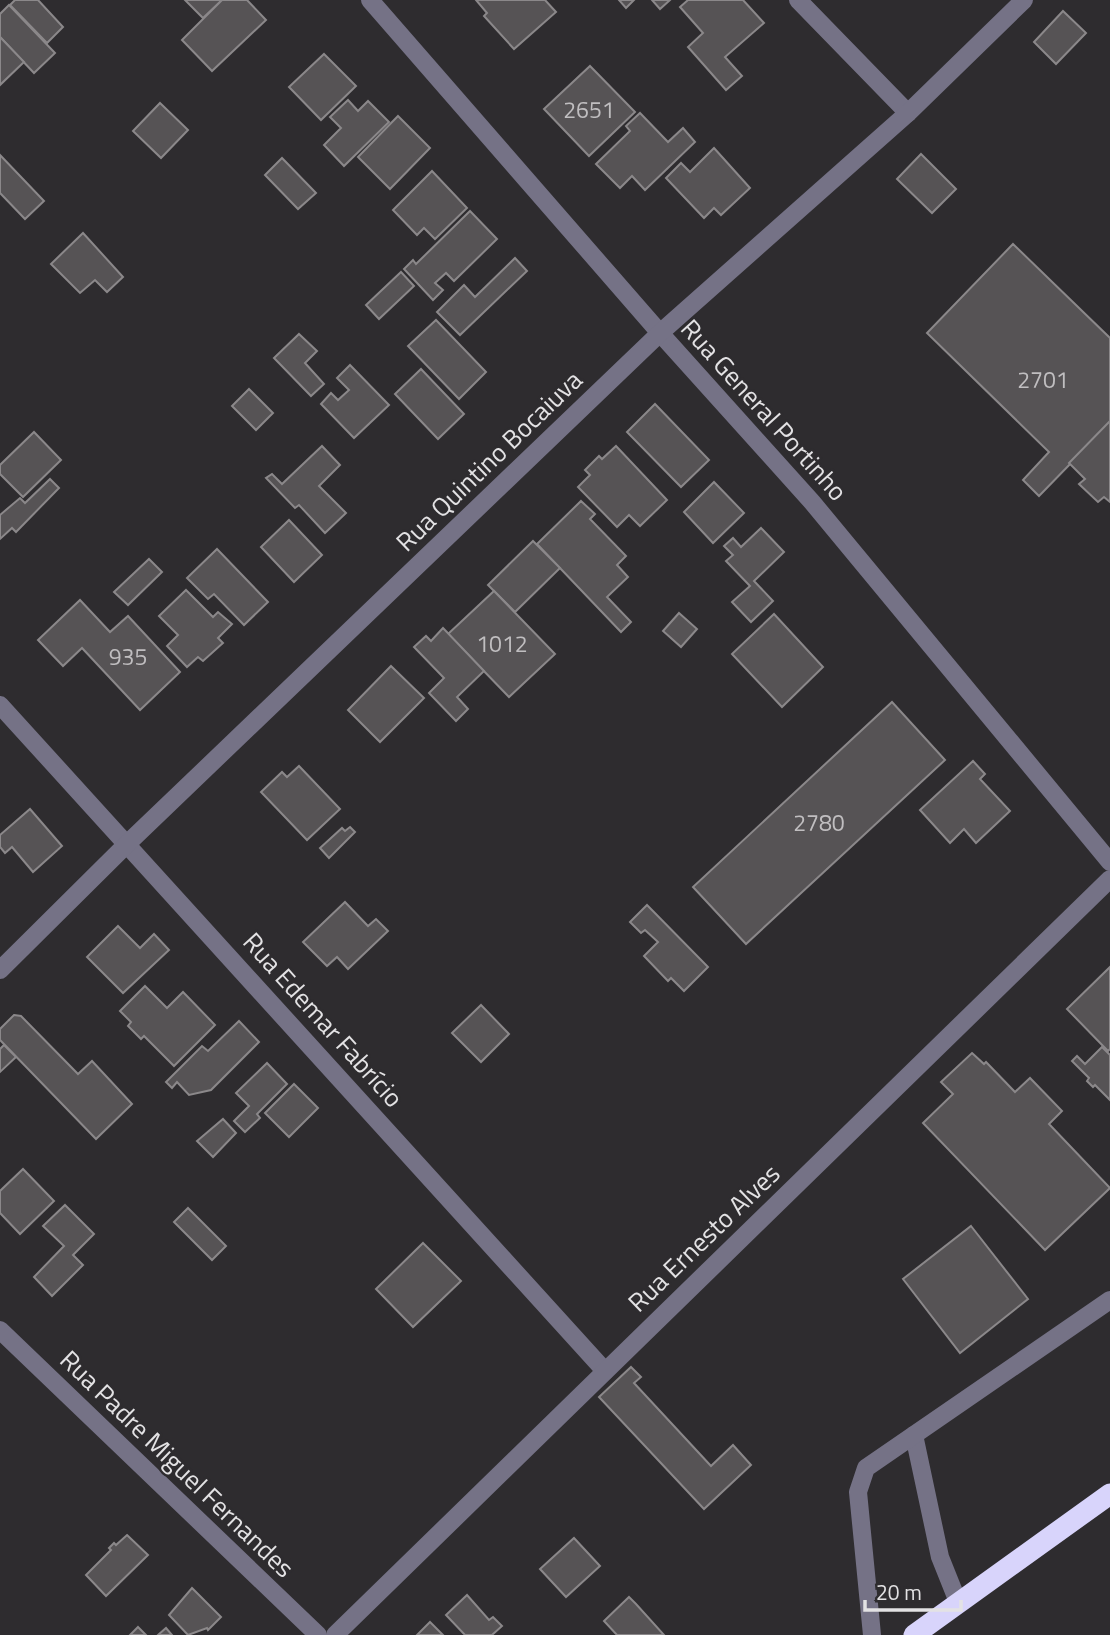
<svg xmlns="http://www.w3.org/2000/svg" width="1110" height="1635" viewBox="0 0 1110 1635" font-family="'Titillium Web',sans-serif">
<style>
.building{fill:#565355;stroke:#8b888a;stroke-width:2}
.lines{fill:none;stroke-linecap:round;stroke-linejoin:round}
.minor{stroke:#757286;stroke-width:18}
.highway{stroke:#d8d4fb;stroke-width:21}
.labels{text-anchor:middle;stroke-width:5;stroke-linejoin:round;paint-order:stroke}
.number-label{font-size:23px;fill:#c0bec0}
.street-label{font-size:26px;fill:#e3e2e4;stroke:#2e2c2f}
</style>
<rect width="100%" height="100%" fill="#2e2c2f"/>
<g class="building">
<polygon points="15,0 38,0 63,27 47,43 10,5"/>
<polygon points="185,0 222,0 203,18"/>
<polygon points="222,0 247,0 266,20 212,71 182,40"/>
<polygon points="476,0 545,0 556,12 514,49 484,16 487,13"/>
<polygon points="619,0 634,0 626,8"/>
<polygon points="652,0 670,0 660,9"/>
<polygon points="688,0 743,0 764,23 725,57 742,76 726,90 688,47 703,33 680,7"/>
<polygon points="9,5 55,53 34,73 0,37 0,14"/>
<polygon points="1063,11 1086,33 1056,64 1034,42"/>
<polygon points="0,37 24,62 0,85"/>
<polygon points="324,54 356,86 321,120 289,87"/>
<polygon points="590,66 635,112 589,156 544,109"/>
<polygon points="348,100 358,111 368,101 389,122 344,166 324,145 341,128 330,117"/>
<polygon points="160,103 188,130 161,158 133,131"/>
<polygon points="640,113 668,142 683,128 695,142 645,190 632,176 620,188 596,164 630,131 626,126"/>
<polygon points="398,116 430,148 390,189 358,157"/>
<polygon points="714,148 750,188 721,215 714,208 704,218 666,178 681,163 690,172"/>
<polygon points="921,154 956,189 932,213 897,179"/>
<polygon points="0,155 44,201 25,219 0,193"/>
<polygon points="282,158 316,193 298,209 265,175"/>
<polygon points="432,171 467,208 435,239 424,228 417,235 393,210"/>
<polygon points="470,211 497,239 454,281 446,273 435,283 443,290 433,300 404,269 413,260 416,264"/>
<polygon points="83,233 123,277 107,292 95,280 80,293 51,264"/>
<polygon points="1013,244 1110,338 1110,423 1039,496 1023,480 1049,452 927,333"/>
<polygon points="515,258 527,271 460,335 437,312 464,285 475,297"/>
<polygon points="401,272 414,286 379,319 366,305"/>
<polygon points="436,320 486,372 459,399 408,346"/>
<polygon points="299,334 317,351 305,363 324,384 311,396 274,358"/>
<polygon points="350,365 389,405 354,438 321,404 331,393 338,400 349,390 337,378"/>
<polygon points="421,369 464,414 438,439 395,394"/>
<polygon points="249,389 273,413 256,430 232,406"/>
<polygon points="655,404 709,460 681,487 627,432"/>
<polygon points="1110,421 1110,502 1104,497 1098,502 1079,484 1085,479 1069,463"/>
<polygon points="34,432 61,460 23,497 0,474 0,465"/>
<polygon points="322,446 340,465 319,486 346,513 325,533 299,505 295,508 266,478 272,474 282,484"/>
<polygon points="616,446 667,500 640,526 629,515 617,527 578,487 590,475 585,470 599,456 602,459"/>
<polygon points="50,479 59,488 16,532 12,528 0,539 0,515 20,498 25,503"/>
<polygon points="714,482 744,513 713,543 684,512"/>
<polygon points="581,501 595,514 590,519 626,556 617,565 628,577 607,597 631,622 621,632 537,544"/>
<polygon points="289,520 322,555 294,582 261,547"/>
<polygon points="761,528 784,552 754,581 773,601 751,622 732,602 750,586 726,561 733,555 724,546 733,538 741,547"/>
<polygon points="533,541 560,568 515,612 488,585"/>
<polygon points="217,549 268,602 244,625 214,594 208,599 187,578"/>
<polygon points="149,559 162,572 128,605 114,592"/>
<polygon points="186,590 213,617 218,612 232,624 218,638 223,643 203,661 198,657 187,667 167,646 178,635 159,616"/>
<polygon points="494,591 555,654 509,697 448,634"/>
<polygon points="80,600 110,632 128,616 180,672 140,710 82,648 63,666 38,640"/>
<polygon points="679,613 697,629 681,647 663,631"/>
<polygon points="774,614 823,667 782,707 732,654"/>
<polygon points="443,628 484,671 457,697 468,709 456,721 429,693 444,678 414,647 426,636 431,641"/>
<polygon points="391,666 424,698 380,742 348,710"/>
<polygon points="892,702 945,760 746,944 693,887"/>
<polygon points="973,761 985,774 980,779 1010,811 976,843 964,829 950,843 920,810"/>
<polygon points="299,766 340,809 307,840 261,792 282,772 287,777"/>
<polygon points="30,809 62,846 33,872 12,847 5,853 0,847 0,835"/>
<polygon points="350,827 355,832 329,858 320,848 342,828 345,831"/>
<polygon points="345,902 368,926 376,919 388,931 348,969 337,957 327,966 303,942"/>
<polygon points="647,905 708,967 684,991 671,978 668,981 644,956 658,942 645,930 641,933 630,922"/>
<polygon points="118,926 140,948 154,934 169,950 123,993 87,957"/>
<polygon points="1110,967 1110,1049 1108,1051 1067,1009"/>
<polygon points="145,986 167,1008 183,992 215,1025 174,1066 144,1036 141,1039 128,1026 131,1022 120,1011"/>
<polygon points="481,1005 509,1034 481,1062 452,1033"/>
<polygon points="14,1015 21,1016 78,1074 92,1061 132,1104 96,1139 0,1040 0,1029"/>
<polygon points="239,1021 259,1042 211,1090 189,1095 177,1082 172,1088 166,1082 202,1046 208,1051"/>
<polygon points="4,1045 16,1057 0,1072 0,1049"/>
<polygon points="1102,1047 1110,1055 1110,1100 1095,1085 1093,1087 1087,1081 1089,1078 1072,1061 1077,1056 1085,1064"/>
<polygon points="972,1053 984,1064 986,1062 1015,1092 1030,1078 1062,1111 1049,1124 1110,1188 1045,1250 923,1123 953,1094 941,1082"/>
<polygon points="267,1063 287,1084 257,1114 260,1118 245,1132 234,1121 249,1106 236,1093"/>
<polygon points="294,1084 318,1108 289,1137 265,1113"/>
<polygon points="223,1119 236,1133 213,1157 197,1141"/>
<polygon points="23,1169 54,1201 20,1234 0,1213 0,1191"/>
<polygon points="65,1205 94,1234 73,1255 83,1265 52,1296 34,1277 64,1246 43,1226"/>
<polygon points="188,1208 226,1246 212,1260 174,1222"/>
<polygon points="971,1226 1028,1299 960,1353 903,1279"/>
<polygon points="423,1243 461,1281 413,1327 376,1289"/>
<polygon points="631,1367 641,1377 634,1383 711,1466 733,1445 751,1465 704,1509 599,1397"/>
<polygon points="127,1535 148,1555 106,1596 86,1575 111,1550 109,1548 114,1543 116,1545"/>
<polygon points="574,1538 600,1566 566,1597 540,1569"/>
<polygon points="192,1588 221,1617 208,1630 207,1628 188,1635 169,1615"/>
<polygon points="467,1595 489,1620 493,1617 502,1626 492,1635 465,1635 446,1615"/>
<polygon points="629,1597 636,1604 664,1635 617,1635 604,1621"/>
<polygon points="430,1622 443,1635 417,1635"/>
<polygon points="138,1627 146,1635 130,1635"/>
<polygon points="166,1628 172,1635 158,1635"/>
</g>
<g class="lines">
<g class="minor">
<polyline points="370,0 660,333 812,502 1110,862"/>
<polyline points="798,0 908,113"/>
<polyline points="0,705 605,1371"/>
<polyline points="0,970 128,843 660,333 908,113 1024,0"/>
<polyline points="0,1330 318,1635"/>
<polyline points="914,1435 940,1557 958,1602"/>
<polyline points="335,1635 1110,879"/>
<polyline points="872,1635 858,1492 866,1468 1110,1300"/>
</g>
<polyline class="highway" points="914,1635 1110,1494"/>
</g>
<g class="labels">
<g class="number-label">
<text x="589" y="118">2651</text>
<text x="1043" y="388">2701</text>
<text x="502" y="652">1012</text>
<text x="128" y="665">935</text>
<text x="819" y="831">2780</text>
</g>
<g class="street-label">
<text transform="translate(764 410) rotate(48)" y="9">Rua General Portinho</text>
<text transform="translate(489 461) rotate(-44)" y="9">Rua Quintino Bocaiuva</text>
<text transform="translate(323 1020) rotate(48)" y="9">Rua Edemar Fabrício</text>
<text transform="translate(704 1238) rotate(-44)" y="9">Rua Ernesto Alves</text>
<text transform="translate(177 1464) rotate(44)" y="9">Rua Padre Miguel Fernandes</text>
</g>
</g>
<path d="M865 1600v10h96v-10" fill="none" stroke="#e3e2e4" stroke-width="3.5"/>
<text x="876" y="1600" font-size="21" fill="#e3e2e4" stroke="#2e2c2f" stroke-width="5" paint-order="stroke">20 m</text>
</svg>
